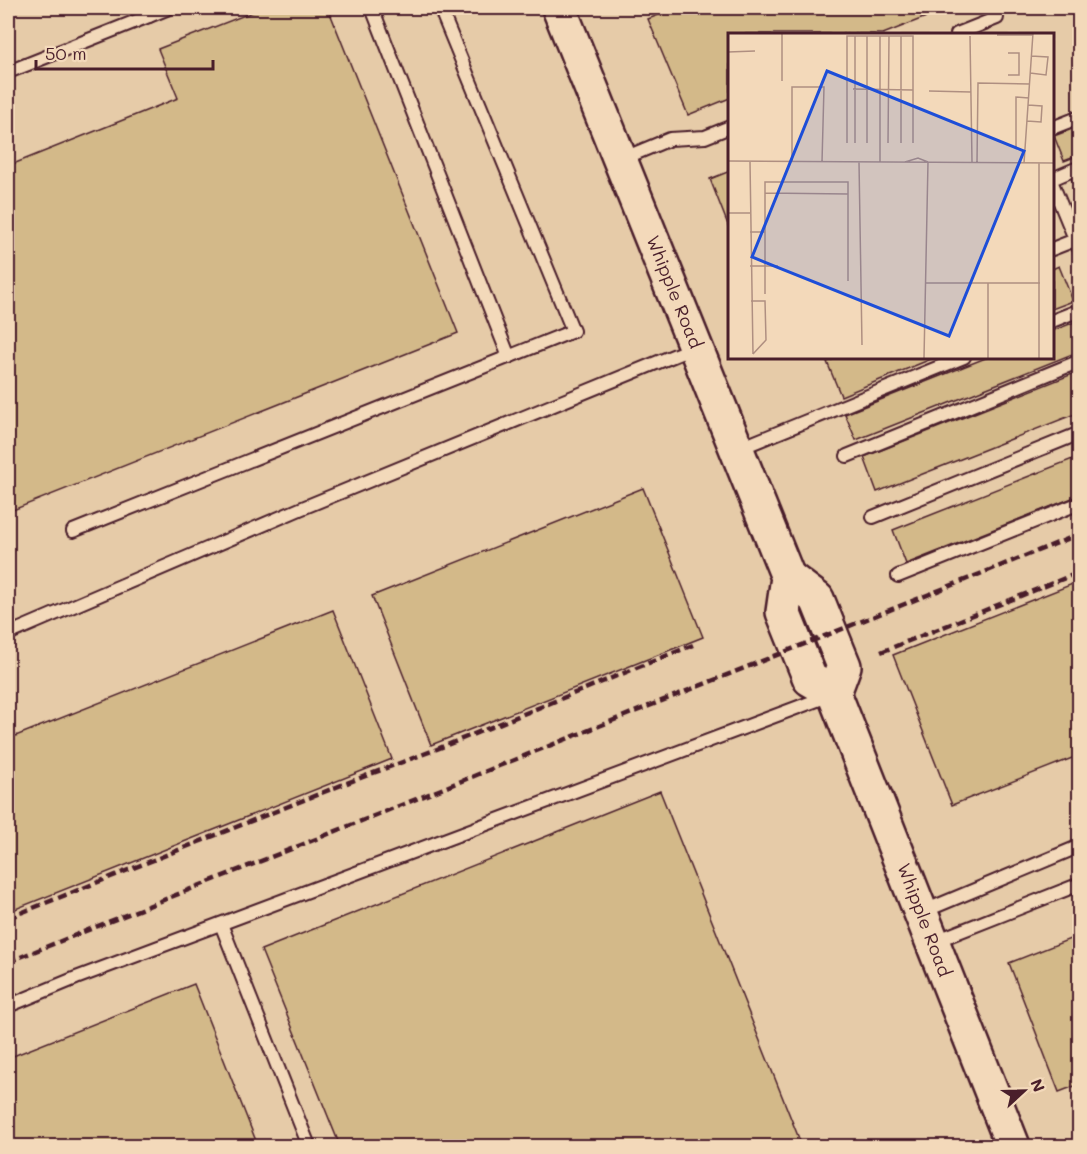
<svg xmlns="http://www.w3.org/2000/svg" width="1087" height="1154" viewBox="0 0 1087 1154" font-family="Mali,sans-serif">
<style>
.built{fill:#e6cba8;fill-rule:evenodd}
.building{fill:#d3b989;stroke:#4a1f2b;stroke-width:1.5}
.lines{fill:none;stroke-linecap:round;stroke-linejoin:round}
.lane-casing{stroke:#4a1f2b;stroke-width:16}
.secondary-casing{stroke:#4a1f2b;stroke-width:38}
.lane{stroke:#f3d9ba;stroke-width:12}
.secondary{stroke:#f3d9ba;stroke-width:33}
.rail{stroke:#4a1f2b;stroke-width:4.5;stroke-dasharray:9 4.5;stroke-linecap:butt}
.labels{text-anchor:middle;stroke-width:5;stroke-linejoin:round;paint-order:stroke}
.street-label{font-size:18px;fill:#4a1f2b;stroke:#f3d9ba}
.inset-road{fill:none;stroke:#af8f81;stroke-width:1.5}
.view{fill:#1d4ed8;fill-opacity:0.15;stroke:#1d4ed8;stroke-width:3}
.inset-edge{fill:none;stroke:#4a1f2b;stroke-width:3}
</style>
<rect width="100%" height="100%" fill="#f3d9ba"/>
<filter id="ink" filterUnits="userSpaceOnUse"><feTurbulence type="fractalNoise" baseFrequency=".0167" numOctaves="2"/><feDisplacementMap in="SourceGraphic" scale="12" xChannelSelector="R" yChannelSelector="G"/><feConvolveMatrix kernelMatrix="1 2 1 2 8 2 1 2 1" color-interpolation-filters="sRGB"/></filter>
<g filter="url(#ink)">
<path class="built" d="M8 8H1079V1146H8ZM730 34H1052V357H730Z"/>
<g class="building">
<polygon points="263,8 328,8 458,333 8,512 8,166 178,98 158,49"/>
<polygon points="677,8 949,8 883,34 730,34 730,98 688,115 648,19"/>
<polygon points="1080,126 1080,155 1064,161 1054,136"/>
<polygon points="730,171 730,230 710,179"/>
<polygon points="1080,177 1080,198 1072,180"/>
<polygon points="1059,266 1073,301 1052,309 1052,269"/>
<polygon points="1080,320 1080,351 856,440 845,414 988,357 1052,357 1052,331"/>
<polygon points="838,357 936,357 841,396 827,362"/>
<polygon points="1080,371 1080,412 877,492 864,457"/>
<polygon points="1080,456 1080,495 906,564 893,530"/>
<polygon points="643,488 703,637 431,745 372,596"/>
<polygon points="1080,581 1080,755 952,805 893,655"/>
<polygon points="333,610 392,759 8,912 8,739"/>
<polygon points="660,791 802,1146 340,1146 261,950"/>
<polygon points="1080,935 1080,1084 1059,1092 1009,963"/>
<polygon points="194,984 258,1146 8,1146 8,1058"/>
</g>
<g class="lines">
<defs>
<g id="lane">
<polyline points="372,8 509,357"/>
<polyline points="149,16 169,8"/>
<polyline points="957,34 997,18 993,8"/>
<polyline points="8,72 149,16 146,8"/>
<polyline points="1052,128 1080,117"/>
<polyline points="622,159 670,139 705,137 730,127"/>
<polyline points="1052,179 1080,167"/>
<polyline points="1052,183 1080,251"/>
<polyline points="1052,249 1080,238"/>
<polyline points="1052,321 1080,310"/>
<polyline points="738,449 964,357"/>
<polyline points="847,456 1080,361"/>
<polyline points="873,517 1080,433"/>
<polyline points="73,531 573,331 440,8"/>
<polyline points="898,576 1080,503"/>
<polyline points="8,634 300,509 695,347"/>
<polyline points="922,912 1080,846"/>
<polyline points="221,924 309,1146"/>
<polyline points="933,942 1080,884"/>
<polyline points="8,1006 76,978 828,696"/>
</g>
<g id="secondary">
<polyline points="559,8 788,577 783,612 810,679 834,693 1013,1146"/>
<polyline points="788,577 817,599 844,666 834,693"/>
</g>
</defs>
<use href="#lane" class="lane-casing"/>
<use href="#secondary" class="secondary-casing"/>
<use href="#lane" class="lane"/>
<use href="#secondary" class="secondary"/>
<g class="rail">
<polyline points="881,652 1080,572"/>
<polyline points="8,918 344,784 437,749 693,645"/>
<polyline points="8,962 1080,534"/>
</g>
</g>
</g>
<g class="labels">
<g class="street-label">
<text transform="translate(674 292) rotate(68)" y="6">Whipple Road</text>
<text transform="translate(924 920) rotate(69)" y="6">Whipple Road</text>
</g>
</g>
<g transform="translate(728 33)">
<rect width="326" height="326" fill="#f3d9ba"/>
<path class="inset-road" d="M54 0V48M269 2H305M127 3V110M139 3V110M152 3V129M242 3 244 129M0 19 27 18M280 20H291V42H280M302 40 318 42 320 24 303 23M125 56 185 57M201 58 243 59M299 88 313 89 314 73 300 72M119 110V3H185V110M160 110 161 3M173 110V3M288 115V64L301 65M0 128 326 130M22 129 25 321M64 129V54H96L94 129M131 129 134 312M177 129 190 125 200 129M249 129 250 50 302 51M296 130 305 0M311 130V325M37 160 120 161M0 180H22M22 199H37V261M37 199V149H120V248M22 233H50M197 250H312M260 250V325M23 268H37L38 307 25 321M196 325 200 129"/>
<path class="view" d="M99 38 296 118 221 303 24 224Z"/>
<rect width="326" height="326" class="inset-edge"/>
</g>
<rect width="1087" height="1154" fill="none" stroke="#f3d9ba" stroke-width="30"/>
<rect x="15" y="15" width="1057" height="1124" fill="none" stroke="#4a1f2b" stroke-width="2" filter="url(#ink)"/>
<g transform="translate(1024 1091) rotate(68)" stroke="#f3d9ba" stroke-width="4.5" paint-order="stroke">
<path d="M0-4.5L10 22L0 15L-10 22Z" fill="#4a1f2b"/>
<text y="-9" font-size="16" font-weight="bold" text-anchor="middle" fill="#4a1f2b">N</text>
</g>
<path d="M36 60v9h177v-9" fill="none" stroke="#4a1f2b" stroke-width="3"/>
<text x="45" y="60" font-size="18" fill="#4a1f2b" stroke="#f3d9ba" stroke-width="4.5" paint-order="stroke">50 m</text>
</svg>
